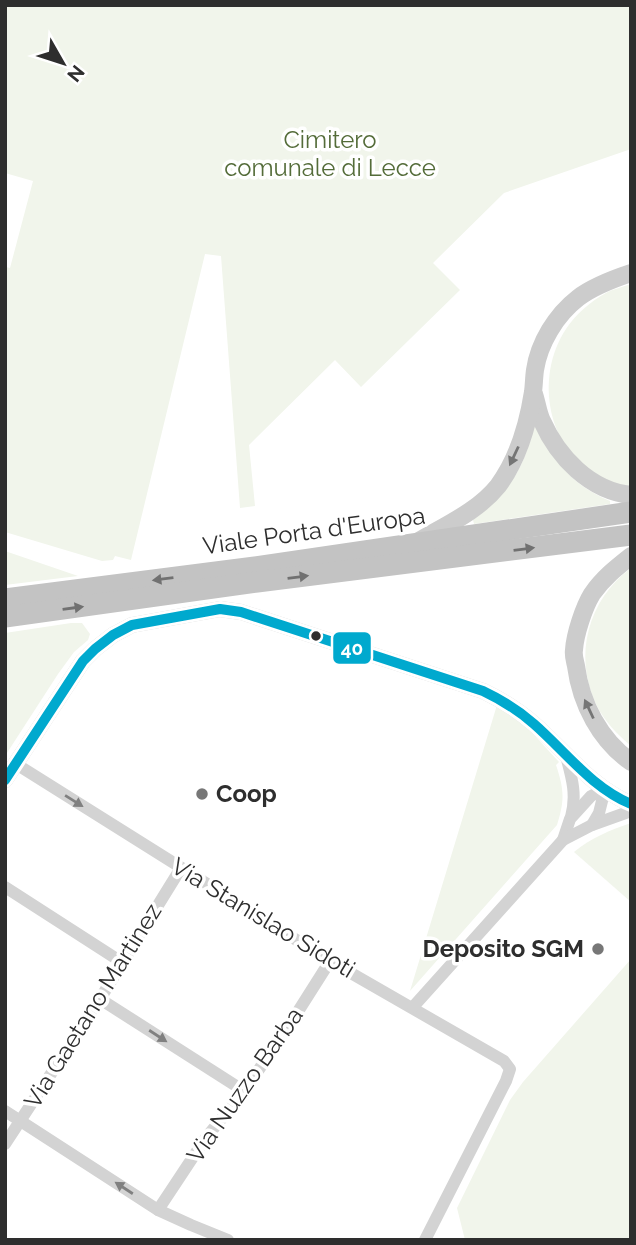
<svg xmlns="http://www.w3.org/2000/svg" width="636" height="1245" viewBox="0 0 636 1245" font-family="Raleway,sans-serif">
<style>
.green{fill:#f1f5eb}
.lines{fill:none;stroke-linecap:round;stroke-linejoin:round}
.minor{stroke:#d3d3d3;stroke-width:12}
.tertiary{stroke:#d3d3d3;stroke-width:16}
.secondary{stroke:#ccc;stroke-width:18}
.trunk{stroke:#c3c3c3;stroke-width:21}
.bus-1-casing{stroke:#fff;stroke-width:16}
.bus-1{stroke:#00a9ce;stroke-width:10}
.oneway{fill:#757575}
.oneway2{fill:#717171}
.oneway3{fill:#808080}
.bus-dot{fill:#2e2e2e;stroke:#fff;stroke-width:2.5}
.poi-dot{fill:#777;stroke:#fff;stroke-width:2.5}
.labels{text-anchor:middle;stroke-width:7;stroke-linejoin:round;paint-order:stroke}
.park-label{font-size:24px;fill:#546c39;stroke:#fff}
.street-label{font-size:24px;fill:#2e2e2e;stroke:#fff}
.poi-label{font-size:24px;font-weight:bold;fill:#2e2e2e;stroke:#fff;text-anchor:start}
.line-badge{stroke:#fff;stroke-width:2.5}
.badge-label{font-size:19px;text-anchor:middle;font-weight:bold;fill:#fff}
</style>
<rect width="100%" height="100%" fill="#fff"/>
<g class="green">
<polygon points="5,5 631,5 631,149 504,193 433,263 460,290 361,387 335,360 249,445 255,506 240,508 221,256 205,254 131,560 115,556 113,560 102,561 5,532 5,272 6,267 10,268 33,181 5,173"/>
<path d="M631 284V490C621 486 610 483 601 478 547 451 534 377 566 329 575 315 591 301 606 293 613 289 623 287 631 284Z"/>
<path d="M535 423C558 462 566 482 610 501V504L474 524 473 520C511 491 524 468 535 423Z"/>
<polygon points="5,551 78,576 5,585"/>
<path d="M631 568V746C617 734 604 721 596 704 573 655 588 600 631 568Z"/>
<polygon points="71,623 82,623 90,634 88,640 74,652 58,674 5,756 5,633"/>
<path d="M497 705 525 725 559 762 556 765C564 789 565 800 557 825L410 991Z"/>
<path d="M631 823V902L574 852C591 838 610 830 631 823Z"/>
<polygon points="631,959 631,1240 465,1240 457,1208 510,1100 523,1082"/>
</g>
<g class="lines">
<g class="minor">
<path d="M566 756C572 778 577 795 571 817"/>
<polyline points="16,764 330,961 504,1061 510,1069 506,1081 425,1240"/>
<polyline points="592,825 599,813 605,789"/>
<polyline points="563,840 570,819 591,796 605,789"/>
<polyline points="5,887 123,963"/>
<polyline points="100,999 244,1091"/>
<polyline points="413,1007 563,840 592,825 631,811"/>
<polyline points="5,1111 158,1210 191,1225 228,1240"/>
<polyline points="5,1144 100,999 181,868"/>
<polyline points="158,1210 205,1139 244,1091 285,1032 330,961"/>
</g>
<path class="tertiary" d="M5 780 83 661 95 649 113 635 132 625 220 609 241 612 483 691C502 700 518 710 534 724 566 752 591 787 631 804"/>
<g class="secondary">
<path d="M534 394C537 403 538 413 542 421 558 457 590 491 631 495"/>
<path d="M419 541C446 525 478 511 498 486 518 459 528 424 533 392 534 384 534 377 535 370 539 343 556 315 578 298 592 287 613 279 631 273"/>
<path d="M631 556C617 567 603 578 592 594 584 607 575 634 574 650 573 655 575 661 576 666 581 704 600 740 631 762"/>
</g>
<g class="trunk">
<polyline points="5,599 255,567 631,512"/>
<polyline points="5,617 257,582 631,535"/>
</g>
<defs>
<path id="bus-1" d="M5 780 83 661 95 649 113 635 132 625 220 609 241 612 483 691C502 700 518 710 534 724 566 752 591 787 631 804"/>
</defs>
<use href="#bus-1" class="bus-1-casing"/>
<use href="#bus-1" class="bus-1"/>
</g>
<defs><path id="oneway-solid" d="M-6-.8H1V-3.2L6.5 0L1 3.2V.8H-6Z" transform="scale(1.75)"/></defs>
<g class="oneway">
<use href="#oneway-solid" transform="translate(514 456) rotate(115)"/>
<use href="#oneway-solid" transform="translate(589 709) rotate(-115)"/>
</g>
<g class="oneway2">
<use href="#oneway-solid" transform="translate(524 549) rotate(-7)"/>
<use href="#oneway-solid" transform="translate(298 577) rotate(-7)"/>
<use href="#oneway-solid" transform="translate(163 579) rotate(173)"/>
<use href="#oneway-solid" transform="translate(73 608) rotate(-8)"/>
</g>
<g class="oneway3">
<use href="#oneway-solid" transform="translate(74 801) rotate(32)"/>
<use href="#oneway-solid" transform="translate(158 1036) rotate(33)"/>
<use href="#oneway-solid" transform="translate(124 1188) rotate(-147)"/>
</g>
<circle class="bus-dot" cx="316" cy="636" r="6"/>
<g class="poi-dot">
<circle cx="202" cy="794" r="7"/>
<circle cx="598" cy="949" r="7"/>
</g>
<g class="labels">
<g class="park-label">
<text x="330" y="148">Cimitero<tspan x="330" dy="28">comunale di Lecce</tspan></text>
</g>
<g class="street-label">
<text transform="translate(314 531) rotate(-8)" y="8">Viale Porta d'Europa</text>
<text transform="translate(263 918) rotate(31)" y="8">Via Stanislao Sidoti</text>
<text transform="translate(93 1006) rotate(-58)" y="8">Via Gaetano Martinez</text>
<text transform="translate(245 1085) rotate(-55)" y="8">Via Nuzzo Barba</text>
</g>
<g class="poi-label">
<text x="216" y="802">Coop</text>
<text x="584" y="957" text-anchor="end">Deposito SGM</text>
</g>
</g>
<rect class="line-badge" x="332" y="631" width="40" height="34" rx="7" fill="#00a9ce"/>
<g class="badge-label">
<text x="352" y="655">40</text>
</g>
<rect width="636" height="1245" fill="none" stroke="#2e2e2e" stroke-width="14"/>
<g transform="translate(63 63) rotate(129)" stroke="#ffffff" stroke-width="5" paint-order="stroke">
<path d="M0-5L12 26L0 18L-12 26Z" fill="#2e2e2e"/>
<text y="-10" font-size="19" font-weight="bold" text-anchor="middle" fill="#2e2e2e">N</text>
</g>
</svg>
